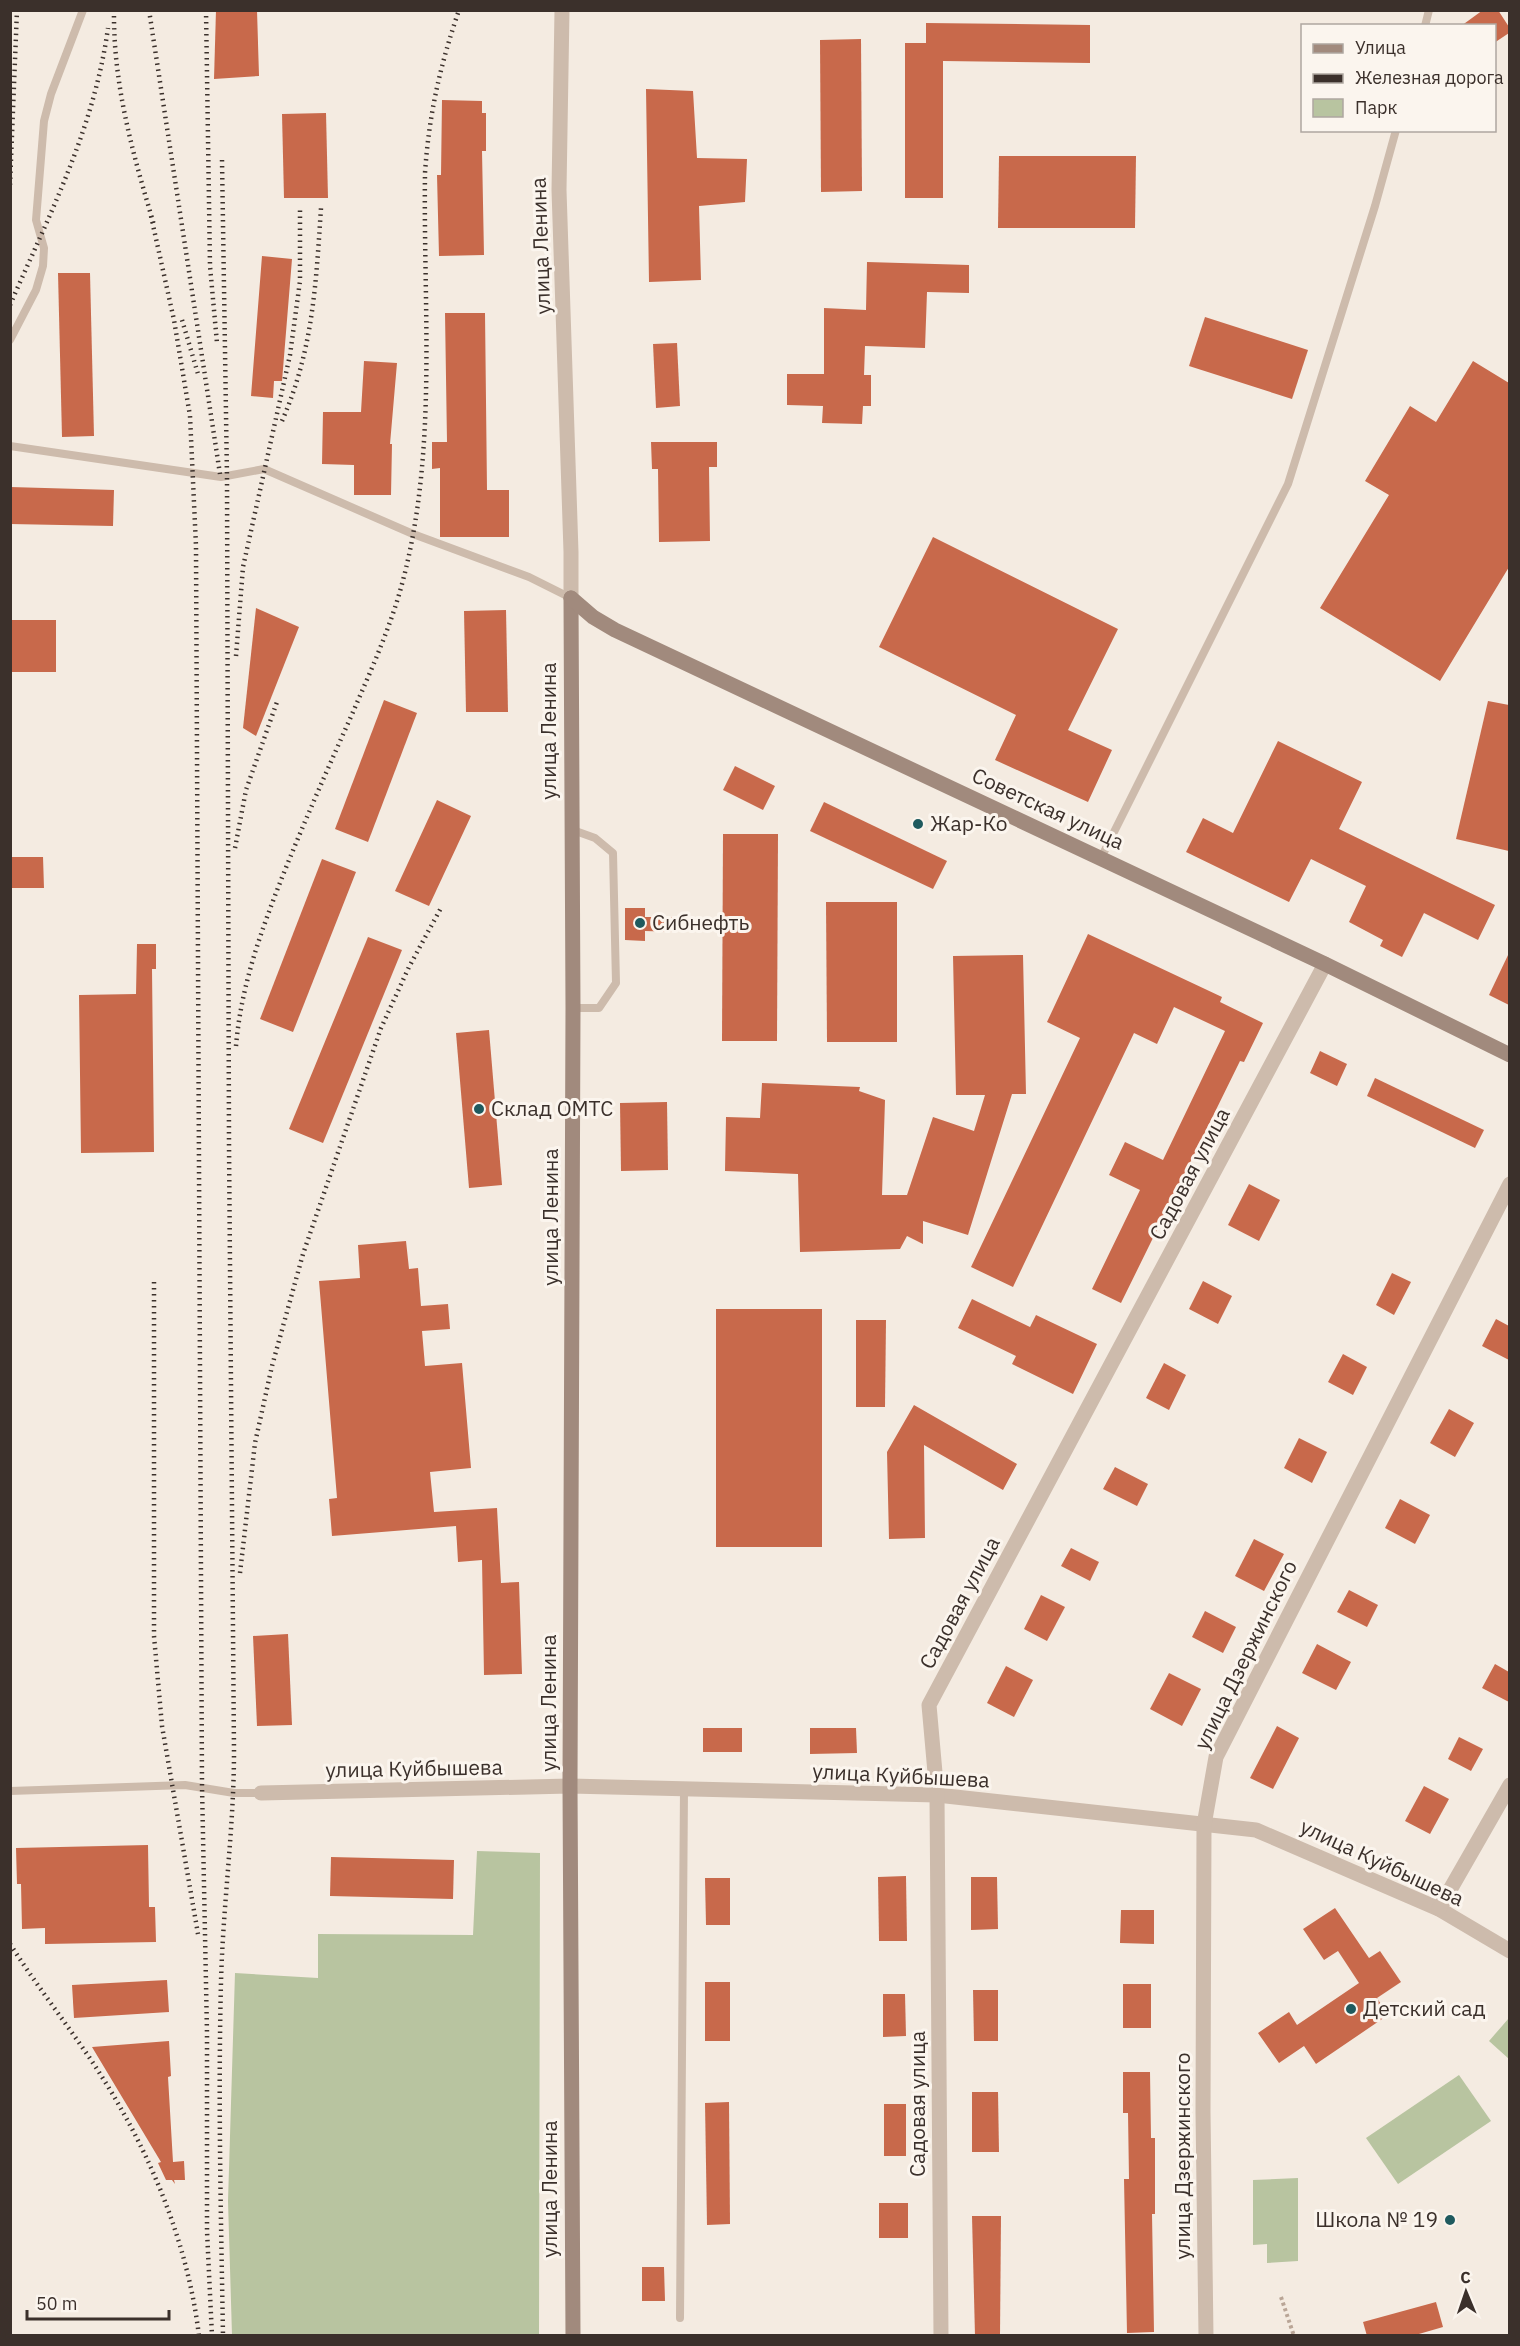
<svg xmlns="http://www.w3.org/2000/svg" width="1520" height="2346" viewBox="0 0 1520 2346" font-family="'IBM Plex Sans',sans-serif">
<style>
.green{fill:#b8c4a0}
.building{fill:#c8694b}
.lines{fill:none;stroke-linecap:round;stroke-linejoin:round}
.path{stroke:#b9a596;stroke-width:4;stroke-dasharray:3 3;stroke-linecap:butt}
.lane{stroke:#cdbbac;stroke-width:8}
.street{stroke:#cdbbac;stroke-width:15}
.secondary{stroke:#a18a7d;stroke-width:15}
.rail{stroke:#3b302b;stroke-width:4.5;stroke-dasharray:1.5 4.5;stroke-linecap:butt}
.poi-dot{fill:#1f5a5e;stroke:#fbf5ee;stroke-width:2}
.labels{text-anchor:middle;stroke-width:6;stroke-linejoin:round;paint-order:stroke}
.street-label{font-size:21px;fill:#3b302b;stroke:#fbf5ee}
.poi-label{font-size:21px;fill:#3b302b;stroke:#fbf5ee;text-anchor:start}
</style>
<rect width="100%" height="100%" fill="#f4ebe1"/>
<g class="green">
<polygon points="477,1851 540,1853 539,2335 232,2335 228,2201 235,1973 318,1978 318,1934 473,1935"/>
<polygon points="1509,2018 1509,2059 1489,2041"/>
<polygon points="1459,2075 1491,2121 1398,2184 1366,2138"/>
<polygon points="1298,2178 1298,2261 1267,2263 1267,2244 1253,2245 1253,2180"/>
</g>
<g class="building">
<polygon points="216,10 257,10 259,76 214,79"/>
<polygon points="1483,10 1498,10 1509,27 1509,33 1494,43 1494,26 1461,26"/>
<polygon points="926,23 1090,25 1090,63 943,61 943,198 905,198 905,43 926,43"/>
<polygon points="861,39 862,191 821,192 820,40"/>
<polygon points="646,89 693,91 697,158 747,159 745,202 699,206 701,280 649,282"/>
<polygon points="442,100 482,101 482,113 486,113 486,151 482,151 484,255 439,256 437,175 441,175"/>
<polygon points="326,113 328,198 284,198 282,114"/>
<polygon points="999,156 1136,156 1135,228 998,228"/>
<polygon points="262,256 292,259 282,381 274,381 273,398 251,396"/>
<polygon points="867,262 969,265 969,293 927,292 925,348 865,346 864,375 871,375 871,406 863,406 862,424 822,423 823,406 787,405 787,374 824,374 824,308 866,310"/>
<polygon points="58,273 90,273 94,436 62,437"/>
<polygon points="445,313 485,313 487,490 509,490 509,537 440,537 440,468 432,469 432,442 447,442"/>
<polygon points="1205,317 1308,350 1292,399 1189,366"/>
<polygon points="677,343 680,406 656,408 653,344"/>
<polygon points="364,361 397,363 390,444 392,444 391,495 354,495 354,465 322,464 323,412 361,412"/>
<polygon points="1473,361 1509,383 1509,567 1440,681 1320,608 1389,495 1365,481 1410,406 1436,422"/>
<polygon points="651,442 717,442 717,467 709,467 710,541 659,542 658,469 652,469"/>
<polygon points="10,487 114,490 113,526 10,524"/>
<polygon points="933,537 1118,629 1068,730 1112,750 1088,802 995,760 1016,715 879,647"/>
<polygon points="256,608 299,627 256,736 243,728"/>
<polygon points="506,610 508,712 466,712 464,611"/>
<rect x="10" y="620" width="46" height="52"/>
<polygon points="384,700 417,713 368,842 335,829"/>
<polygon points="1488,701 1509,705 1509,851 1456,839"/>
<polygon points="1278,741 1362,782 1339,829 1495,905 1478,940 1424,913 1402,957 1380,946 1383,940 1349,922 1366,886 1311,859 1289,902 1186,852 1203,818 1233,833"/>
<polygon points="735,766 775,786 763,810 723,790"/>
<polygon points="437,800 471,816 429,906 395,891"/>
<polygon points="824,802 947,861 933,889 810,831"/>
<polygon points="723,834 778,834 777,1041 722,1041"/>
<polygon points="10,857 43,857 44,888 10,888"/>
<polygon points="322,859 356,872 293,1032 260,1019"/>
<polygon points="826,902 897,902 897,1042 827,1042"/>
<polygon points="625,908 645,908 645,917 678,917 678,932 645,931 645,941 625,940"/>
<polygon points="1088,934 1222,997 1220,1002 1263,1023 1244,1062 1240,1061 1121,1303 1092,1289 1140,1190 1109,1175 1125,1142 1163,1160 1225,1031 1174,1007 1157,1044 1134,1033 1013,1287 971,1267 1080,1038 1047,1022"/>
<polygon points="368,937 402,950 323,1143 289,1129"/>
<polygon points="137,944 156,944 156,969 152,969 154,1152 81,1153 79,995 136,994"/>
<polygon points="1509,953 1509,1005 1489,995"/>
<polygon points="1023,955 1026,1094 1012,1094 968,1235 923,1221 923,1244 907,1236 900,1249 800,1252 798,1174 725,1171 726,1117 760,1118 762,1083 860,1087 859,1091 885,1100 882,1195 907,1195 933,1117 974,1131 985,1095 956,1095 953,956"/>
<polygon points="489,1030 502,1185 469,1188 456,1033"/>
<polygon points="1320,1051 1347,1064 1337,1086 1310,1073"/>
<polygon points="1375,1078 1484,1130 1475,1148 1367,1096"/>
<polygon points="667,1102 668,1170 621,1171 620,1103"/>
<polygon points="1249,1184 1280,1200 1259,1241 1228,1225"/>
<polygon points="406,1241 409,1269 418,1268 421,1306 448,1304 450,1329 422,1331 425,1366 462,1363 471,1468 430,1472 434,1512 497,1508 501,1583 519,1582 522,1674 484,1675 482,1560 458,1562 456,1526 332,1536 329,1499 337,1498 319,1281 360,1278 358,1245"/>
<polygon points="1392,1273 1411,1282 1394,1315 1376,1305"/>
<polygon points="1203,1281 1232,1296 1218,1324 1189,1309"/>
<polygon points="972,1299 1030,1327 1036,1315 1097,1344 1073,1394 1012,1364 1016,1356 958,1328"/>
<rect x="716" y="1309" width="106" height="238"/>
<polygon points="1496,1319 1509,1326 1509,1360 1482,1346"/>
<polygon points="856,1320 886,1320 885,1407 856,1407"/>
<polygon points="1343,1354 1367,1367 1353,1395 1328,1382"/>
<polygon points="1164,1363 1186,1375 1169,1410 1146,1398"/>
<polygon points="914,1405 1017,1464 1003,1490 924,1445 925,1538 889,1539 887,1452"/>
<polygon points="1449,1409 1474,1423 1455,1457 1430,1443"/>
<polygon points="1299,1438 1327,1452 1312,1483 1284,1468"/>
<polygon points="1115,1467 1148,1484 1137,1506 1103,1489"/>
<polygon points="1400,1499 1430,1515 1415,1544 1385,1528"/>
<polygon points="1254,1539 1284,1554 1264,1591 1235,1576"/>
<polygon points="1071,1548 1099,1562 1090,1581 1061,1566"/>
<polygon points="1349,1590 1378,1605 1367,1627 1337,1612"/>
<polygon points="1041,1595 1065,1607 1047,1641 1024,1629"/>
<polygon points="1205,1611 1236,1627 1223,1653 1192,1637"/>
<polygon points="288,1634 292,1725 257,1726 253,1636"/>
<polygon points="1317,1644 1351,1662 1336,1690 1302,1673"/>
<polygon points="1495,1664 1509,1672 1509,1702 1482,1688"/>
<polygon points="1006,1666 1033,1680 1014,1717 987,1703"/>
<polygon points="1169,1673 1201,1689 1182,1726 1150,1709"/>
<polygon points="1277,1726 1299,1738 1273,1789 1250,1778"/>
<rect x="703" y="1728" width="39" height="24"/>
<polygon points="810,1728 856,1728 857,1753 810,1754"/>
<polygon points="1459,1737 1483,1749 1471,1771 1448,1759"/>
<polygon points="1424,1786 1449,1799 1430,1834 1405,1821"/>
<polygon points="148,1845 149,1907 155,1907 156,1942 45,1944 45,1928 22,1929 21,1884 17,1884 16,1848"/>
<polygon points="331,1857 454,1860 453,1899 330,1896"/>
<polygon points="906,1876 907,1941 879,1941 878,1877"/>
<polygon points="971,1877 997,1877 998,1929 971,1930"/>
<polygon points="705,1878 730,1878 730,1925 706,1925"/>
<polygon points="1335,1908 1369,1958 1380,1951 1401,1982 1377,1998 1388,2015 1316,2064 1304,2046 1279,2063 1258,2033 1289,2012 1297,2025 1359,1983 1338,1951 1324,1960 1303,1929"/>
<polygon points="1121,1910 1154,1910 1154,1944 1120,1943"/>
<polygon points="167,1980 169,2012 74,2018 72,1985"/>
<rect x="705" y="1982" width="25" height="59"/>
<rect x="1123" y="1984" width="28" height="44"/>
<polygon points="973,1990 998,1990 998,2041 974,2041"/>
<polygon points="883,1994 905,1994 906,2036 883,2037"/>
<polygon points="169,2041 171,2076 168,2077 173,2162 184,2161 185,2180 174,2180 175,2184 172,2180 166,2180 158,2163 161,2162 92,2047"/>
<polygon points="1123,2072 1150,2072 1151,2138 1155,2138 1155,2214 1152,2214 1154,2332 1127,2333 1124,2179 1129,2179 1128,2113 1123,2113"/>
<polygon points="972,2092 998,2092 999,2152 972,2152"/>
<polygon points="729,2102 730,2224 707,2225 705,2103"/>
<rect x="884" y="2104" width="22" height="52"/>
<rect x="879" y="2203" width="29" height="35"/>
<polygon points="972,2216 1001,2216 1000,2336 975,2336"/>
<polygon points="642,2267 664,2267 665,2301 642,2301"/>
<polygon points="1436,2302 1443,2327 1412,2336 1367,2336 1363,2322"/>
</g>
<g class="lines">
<polyline class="path" points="1281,2297 1294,2336"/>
<g class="lane">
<polyline points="1425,26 1429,10"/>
<polyline points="10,340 36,290 43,266 44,248 36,220 44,121 51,94 83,10"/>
<polyline points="10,446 221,477 264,469 413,534 529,577 571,598"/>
<polyline points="570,829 595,838 613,853 616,983 599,1008 573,1008"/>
<polyline points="1101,858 1288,484 1375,206 1396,130"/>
<polyline points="10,1791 185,1785 234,1793 261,1793"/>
<polyline points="680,2318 684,1789"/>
</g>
<g class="street">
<polyline points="562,10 559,190 571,552 571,598"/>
<polyline points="261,1793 570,1786 937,1795 1256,1830 1439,1909 1510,1951"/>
<polyline points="1439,1909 1510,1785"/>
<polyline points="941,2336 937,1795 929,1705 1325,964"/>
<polyline points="1206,2336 1203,2112 1204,1825 1216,1757 1510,1184"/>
</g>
<g class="secondary">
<polyline points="571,598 573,1008 570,1786 573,2336"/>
<polyline points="571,598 593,617 615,630 1325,964 1510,1055"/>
</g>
<g class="rail">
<path d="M114 10C113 85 133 154 154 225"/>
<polyline points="149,10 220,474"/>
<polyline points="206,10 210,266 217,343"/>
<path d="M222 160 227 477 229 1144 234 1751C234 1828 223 1904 221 1982 218 2100 221 2218 223 2336"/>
<polyline points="10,185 17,10"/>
<polyline points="151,216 174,320 190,416 196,546 202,1786 207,2033 207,2231 212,2336"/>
<path d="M10 305C50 213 94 129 108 28"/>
<polyline points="182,320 198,374"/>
<path d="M282 421C313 350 316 284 321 208"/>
<polyline points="236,656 243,567 290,355 300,281 300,206"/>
<polyline points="235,848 246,790 278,699"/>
<path d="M236 1046C241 986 261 931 283 875 305 820 329 766 353 712 369 675 386 637 398 598 439 461 423 313 425 173 429 114 440 66 459 10"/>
<polyline points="154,1282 154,1636 162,1726 198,1934"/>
<polyline points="240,1573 255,1443 272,1366 303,1254 381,1028 409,967 442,906"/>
<path d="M10 1944C35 1983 63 2019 89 2057 145 2140 187 2236 199 2336"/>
</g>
</g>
<g class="poi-dot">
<circle cx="918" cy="824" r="6"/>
<circle cx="640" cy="923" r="6"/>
<circle cx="479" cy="1109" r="6"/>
<circle cx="1351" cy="2009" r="6"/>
<circle cx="1450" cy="2220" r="6"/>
</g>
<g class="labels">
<g class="street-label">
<text transform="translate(541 246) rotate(-92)" y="7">улица Ленина</text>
<text transform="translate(549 731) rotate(-90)" y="7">улица Ленина</text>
<text transform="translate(1048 809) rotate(25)" y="7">Советская улица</text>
<text transform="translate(1190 1174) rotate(-62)" y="7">Садовая улица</text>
<text transform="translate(551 1217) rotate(-90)" y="7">улица Ленина</text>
<text transform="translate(960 1603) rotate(-62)" y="7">Садовая улица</text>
<text transform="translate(1246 1655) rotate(-64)" y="7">улица Дзержинского</text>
<text transform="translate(549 1703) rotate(-90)" y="7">улица Ленина</text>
<text transform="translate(414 1769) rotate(-1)" y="7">улица Куйбышева</text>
<text transform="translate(901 1776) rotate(3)" y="7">улица Куйбышева</text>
<text transform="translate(1382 1863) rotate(25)" y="7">улица Куйбышева</text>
<text transform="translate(918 2104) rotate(-90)" y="7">Садовая улица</text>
<text transform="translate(1183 2156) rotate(-90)" y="7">улица Дзержинского</text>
<text transform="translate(550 2189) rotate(-90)" y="7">улица Ленина</text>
</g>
<g class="poi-label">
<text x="930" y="831">Жар-Ко</text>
<text x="652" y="930">Сибнефть</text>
<text x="491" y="1116">Склад ОМТС</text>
<text x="1363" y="2016">Детский сад</text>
<text x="1438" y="2227" text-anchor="end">Школа № 19</text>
</g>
</g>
<rect width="1520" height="2346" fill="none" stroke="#3b302b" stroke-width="24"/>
<rect x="1301" y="24" width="195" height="108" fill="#fbf5ee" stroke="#aea6a0" stroke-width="1.5"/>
<rect x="1313" y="44" width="30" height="9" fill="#a18a7d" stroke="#aea6a0" stroke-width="1.5"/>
<text x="1355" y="54" font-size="18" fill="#3b302b">Улица</text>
<rect x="1313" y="74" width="30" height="9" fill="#3b302b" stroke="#aea6a0" stroke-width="1.5"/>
<text x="1355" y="84" font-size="18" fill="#3b302b">Железная дорога</text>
<rect x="1313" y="99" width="30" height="18" fill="#b8c4a0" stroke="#aea6a0" stroke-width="1.5"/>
<text x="1355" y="114" font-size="18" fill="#3b302b">Парк</text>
<g transform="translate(1466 2292) rotate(358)" stroke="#fbf5ee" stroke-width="4.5" paint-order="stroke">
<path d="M0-4.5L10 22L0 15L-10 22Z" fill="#3b302b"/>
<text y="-9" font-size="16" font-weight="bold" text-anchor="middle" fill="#3b302b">С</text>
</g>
<path d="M27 2310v9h142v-9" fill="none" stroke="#3b302b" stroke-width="3"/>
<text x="36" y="2310" font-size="18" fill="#3b302b" stroke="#fbf5ee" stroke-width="4.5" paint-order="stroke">50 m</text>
</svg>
